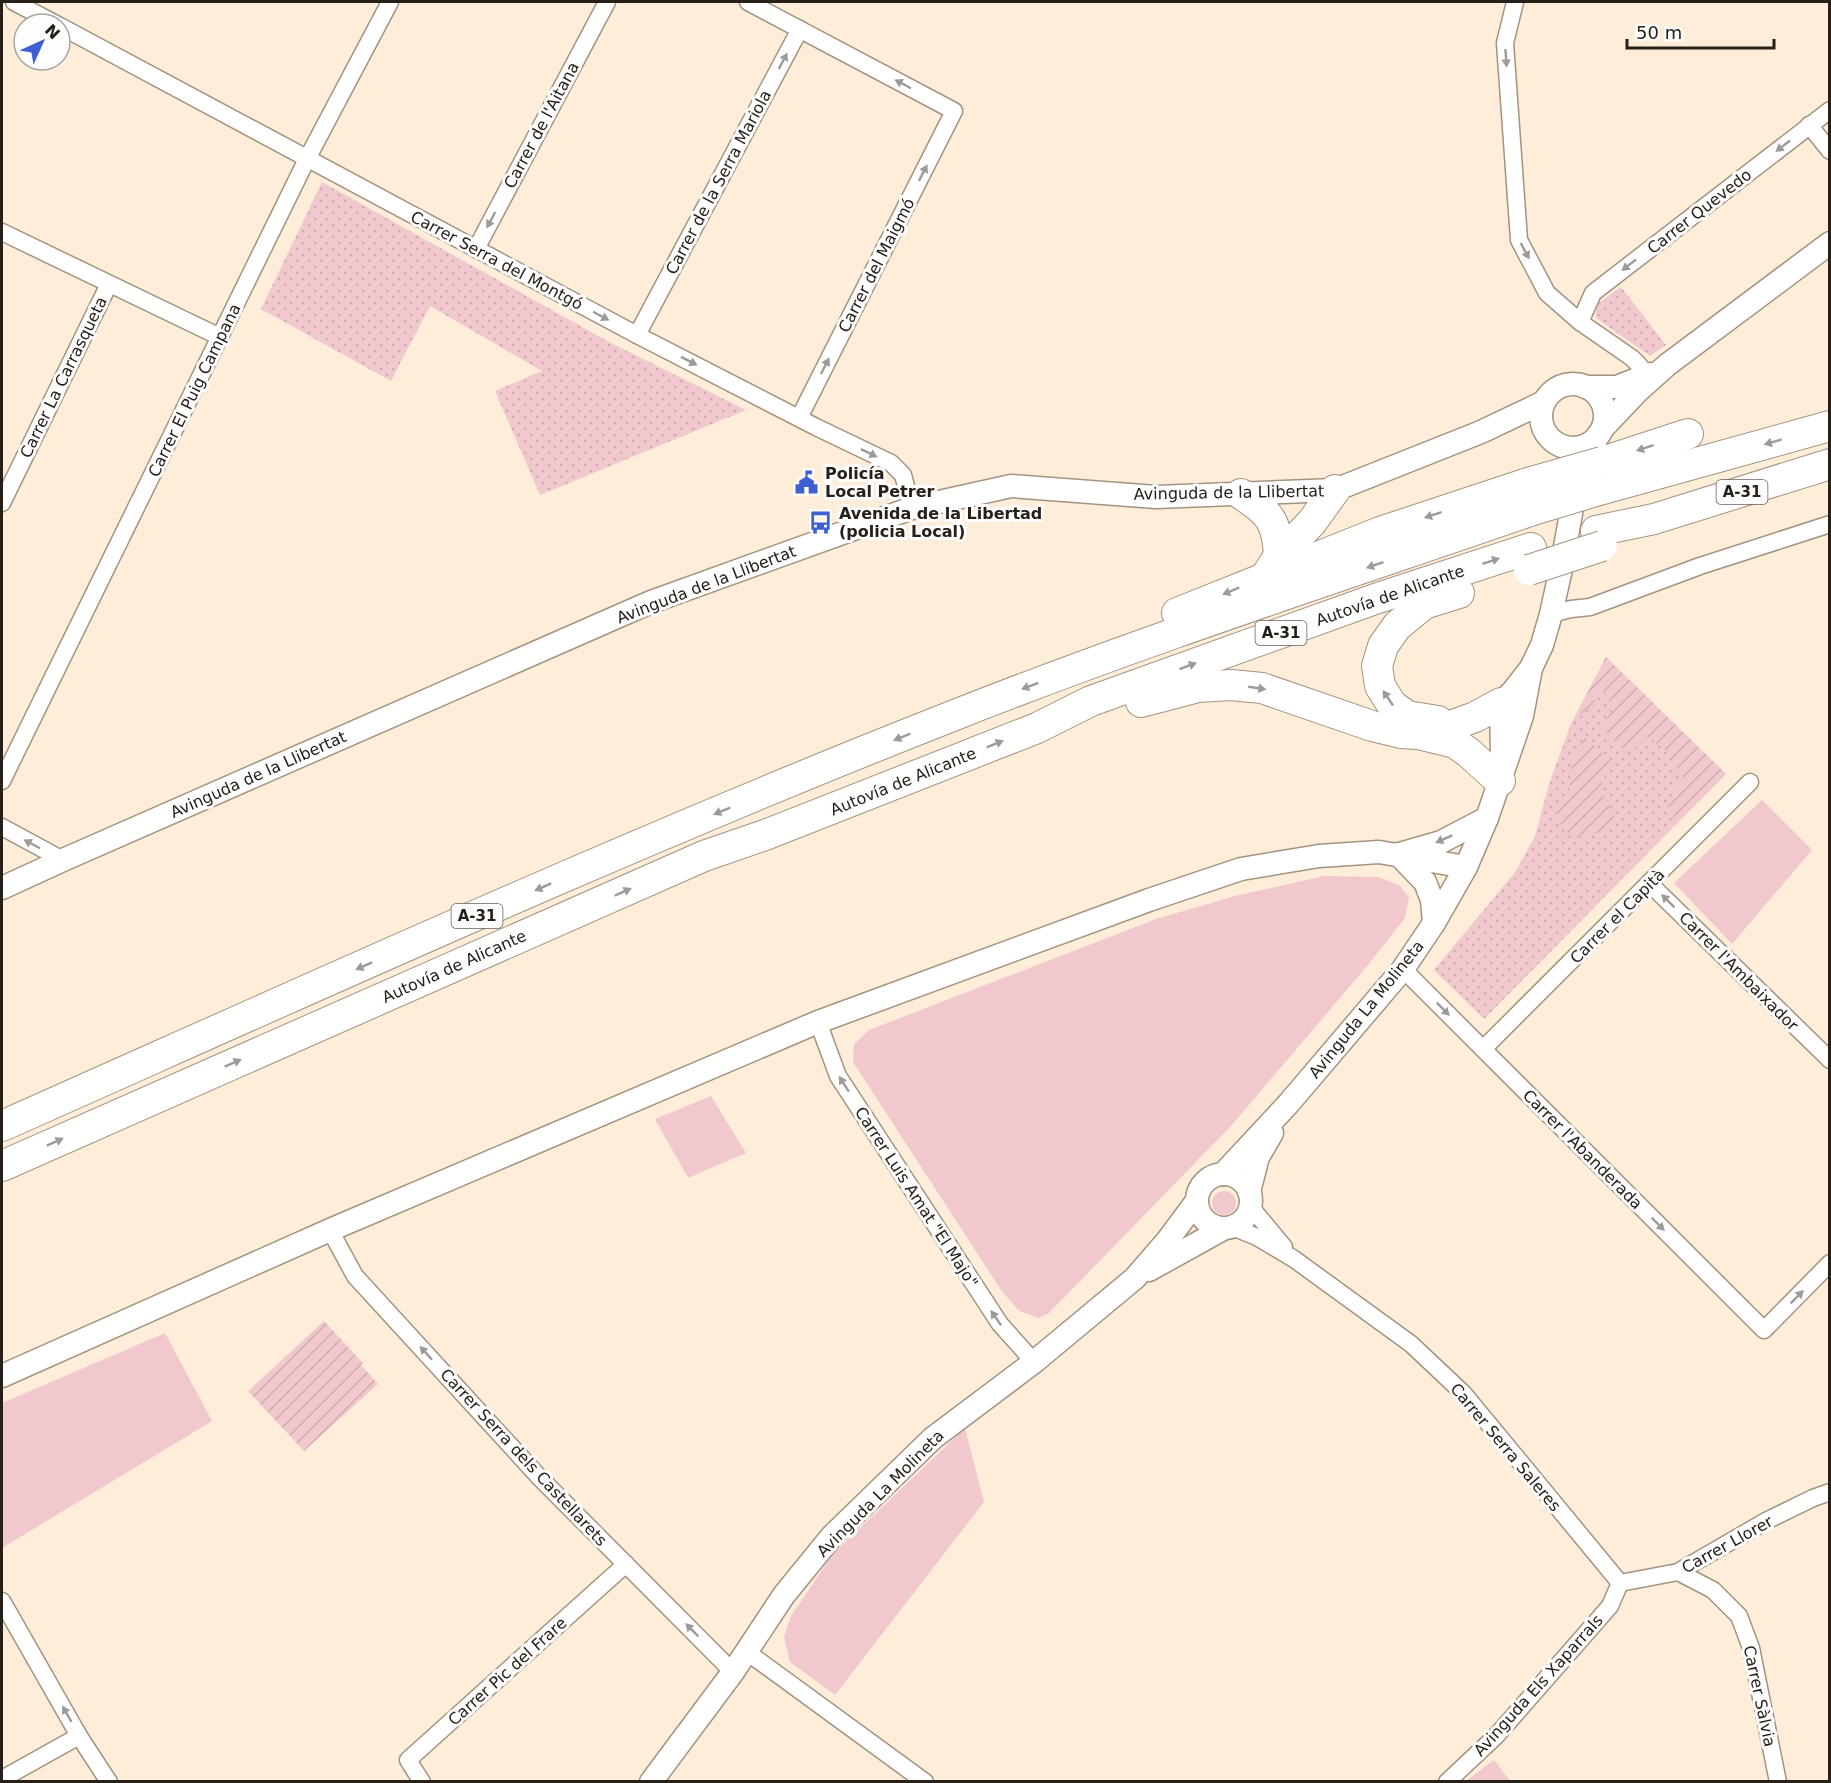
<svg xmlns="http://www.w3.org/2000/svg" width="1831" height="1783" viewBox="0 0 1831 1783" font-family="'DejaVu Sans',sans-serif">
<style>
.grass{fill:#f2c8cf}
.park{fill:url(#park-dots)}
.garden{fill:url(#garden-furrows)}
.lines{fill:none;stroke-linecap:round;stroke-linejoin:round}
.street-casing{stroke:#a39380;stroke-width:19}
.secondary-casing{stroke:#a39380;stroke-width:25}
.highway-casing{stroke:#a39380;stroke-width:32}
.street{stroke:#fff;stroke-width:16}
.secondary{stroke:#fff;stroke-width:22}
.highway{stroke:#fff;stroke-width:30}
.highway-bridge-casing{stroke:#a39380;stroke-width:32;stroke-linecap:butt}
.highway-bridge{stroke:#fff;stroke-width:30}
.oneway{fill:#9d9b98}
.labels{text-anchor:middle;stroke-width:6;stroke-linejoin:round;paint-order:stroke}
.shield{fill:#fdfdfd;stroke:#66625d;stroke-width:1.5}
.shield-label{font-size:15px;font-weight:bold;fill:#262019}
.street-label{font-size:16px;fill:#262019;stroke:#fdfdfd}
.poi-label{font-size:16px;font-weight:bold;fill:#262019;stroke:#fdfdfd;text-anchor:start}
</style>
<defs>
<pattern id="park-dots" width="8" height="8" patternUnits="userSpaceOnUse" patternTransform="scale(1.5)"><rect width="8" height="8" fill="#f2c8cf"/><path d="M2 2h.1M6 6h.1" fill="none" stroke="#cfacb1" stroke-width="1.8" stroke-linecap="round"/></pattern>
<pattern id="garden-furrows" width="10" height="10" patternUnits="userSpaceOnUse" patternTransform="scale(1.5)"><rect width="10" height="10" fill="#f2c8cf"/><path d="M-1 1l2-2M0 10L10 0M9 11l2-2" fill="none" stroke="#cfacb1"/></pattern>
</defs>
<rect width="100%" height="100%" fill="#feedd8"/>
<g class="grass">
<polygon points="1762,800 1812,850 1732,944 1674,883"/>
<polygon points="1324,876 1378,877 1399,885 1409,897 1405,918 1368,965 1231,1126 1049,1313 1039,1318 1019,1311 1001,1290 853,1062 854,1044 869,1030 1156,919 1235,896"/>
<polygon points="711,1096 746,1153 688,1178 655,1119"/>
<circle cx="1224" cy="1203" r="12"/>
<polygon points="165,1333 212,1421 2,1548 2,1403"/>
<polygon points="965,1428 984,1502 835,1695 790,1662 784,1637 791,1616 833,1554"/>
<polygon points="1494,1760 1510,1781 1466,1781"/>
</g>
<g class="park">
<polygon points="322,182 611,343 746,410 540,495 495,391 542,371 430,306 391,381 261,309"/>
<polygon points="1621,287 1666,345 1650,356 1596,318 1596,305"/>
<polygon points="1606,657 1726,774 1484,1019 1434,970 1516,871 1535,836 1550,781 1571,724"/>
</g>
<g class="garden">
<polygon points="1606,657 1726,774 1676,824 1668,806 1676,788 1684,779 1667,751 1647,736 1635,747 1624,749 1601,728 1613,709 1604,691 1597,691 1593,707 1575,717"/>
<polygon points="1585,736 1613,764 1606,772 1600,789 1618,822 1601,832 1577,838 1563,830 1556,810 1569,791 1572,762"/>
<polygon points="324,1321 363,1363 361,1365 378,1384 304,1451 248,1391"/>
</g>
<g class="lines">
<defs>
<g id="street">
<polyline points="14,2 56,24"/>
<polyline points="748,2 954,111 799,418"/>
<polyline points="1515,2 1505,43 1519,240 1547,293 1580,322 1632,358 1639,365 1647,376"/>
<polyline points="60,26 637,335 816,427 891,463 903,475 912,508"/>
<polyline points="1809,125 1830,151"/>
<polyline points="2,232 220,337"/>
<polyline points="476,249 607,2"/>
<polyline points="1580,322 1593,293 1830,110"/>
<polyline points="637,335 800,29"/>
<polyline points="2,503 109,284"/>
<polyline points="1551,614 1571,609 1590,607 1700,566 1830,524"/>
<polyline points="2,781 307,159 390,2"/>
<polyline points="2,827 63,860"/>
<polyline points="1649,883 1830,1060"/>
<polyline points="1403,969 1764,1330 1830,1263"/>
<polyline points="818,1022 838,1076 1000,1324 1034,1362"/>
<polyline points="1483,1049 1750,782"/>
<polyline points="1250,1206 1284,1247"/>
<polyline points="1232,1227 1257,1237 1294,1259 1411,1344 1464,1394 1620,1583"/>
<polyline points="330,1230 355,1276 540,1478 733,1672"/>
<polyline points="1678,1572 1713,1590 1739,1616 1751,1648 1778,1782"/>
<polyline points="1620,1583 1678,1572 1766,1521 1813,1498 1830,1492"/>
<polyline points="2,1601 79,1736 109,1782"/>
<polyline points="747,1652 925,1782"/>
<polyline points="2,1779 79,1736"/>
<polyline points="422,1782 408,1760 626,1564"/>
<polyline points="1447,1782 1496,1736 1610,1606 1620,1583"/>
</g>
<g id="secondary">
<circle cx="1573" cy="416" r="32"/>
<polyline points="1585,387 1617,387 1650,374"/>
<polyline points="1602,429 1638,391 1667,365 1830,243"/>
<polyline points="1502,756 1501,703 1513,691 1531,668 1542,645 1551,614 1561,569 1577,480 1598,435"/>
<polyline points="1403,853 1441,842 1487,818"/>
<polyline points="1398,854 1425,882 1432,900 1434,923"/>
<polyline points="2,888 63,860 651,602 912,508 1011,486 1156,497 1335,490 1481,432 1544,402"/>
<polyline points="1223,1174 1289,1103 1403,969 1434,923 1466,867 1487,818 1522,716 1531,668"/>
<circle cx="1224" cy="1201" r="27"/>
<polyline points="1249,1192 1258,1157 1272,1133"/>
<polyline points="1149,1270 1223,1229"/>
<polyline points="2,1376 330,1230 818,1022 1149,900 1241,869 1319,856 1379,852 1466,867"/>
<polyline points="651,1782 733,1672 784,1595 832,1536 933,1438 1034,1362 1135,1278 1167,1241 1196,1202"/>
</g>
<g id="highway">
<polyline points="1602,462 1688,434"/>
<polyline points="1599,490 1830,426"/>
<path d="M1241 494C1270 513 1277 521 1279 556"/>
<polyline points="1596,531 1654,519 1830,464"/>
<polyline points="1266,576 1279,556 1312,522 1335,490"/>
<polyline points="1177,613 1380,532 1528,483"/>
<polyline points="1141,702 1198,687 1231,685 1262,688 1372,726 1401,733 1418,734 1440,730 1475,717 1501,703"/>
<polyline points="1438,721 1407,716 1392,705 1380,686 1377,666 1383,646 1397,626 1424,604 1459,593"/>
<polyline points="1418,734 1455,743 1469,753 1500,781"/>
<path d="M2 1126C319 985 636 840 960 713 1147 639 1339 577 1530 511"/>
<polyline points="2,1166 704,856 765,835 1037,728 1091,701 1378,598 1531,548"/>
</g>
</defs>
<use href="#street" class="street-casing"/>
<use href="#secondary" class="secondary-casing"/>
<use href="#highway" class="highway-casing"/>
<use href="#street" class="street"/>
<use href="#secondary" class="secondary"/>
<use href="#highway" class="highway"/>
<defs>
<g id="highway-bridge">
<polyline points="1528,483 1602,462"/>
<polyline points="1530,511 1599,490"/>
<polyline points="1529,570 1602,546"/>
</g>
</defs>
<use href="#highway-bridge" class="highway-bridge-casing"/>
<use href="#highway-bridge" class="highway-bridge"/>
</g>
<defs><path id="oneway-solid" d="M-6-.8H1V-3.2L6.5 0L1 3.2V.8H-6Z" transform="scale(1.5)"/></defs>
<g class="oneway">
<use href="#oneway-solid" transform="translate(1506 58) rotate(86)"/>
<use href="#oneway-solid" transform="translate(783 61) rotate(-62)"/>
<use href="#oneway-solid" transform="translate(903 84) rotate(-152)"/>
<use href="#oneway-solid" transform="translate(1783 146) rotate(142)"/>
<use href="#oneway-solid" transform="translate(923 173) rotate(-63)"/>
<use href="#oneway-solid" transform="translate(491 220) rotate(118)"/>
<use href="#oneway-solid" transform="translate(1525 251) rotate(62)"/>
<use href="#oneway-solid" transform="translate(1629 265) rotate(142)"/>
<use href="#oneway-solid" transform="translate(601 316) rotate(28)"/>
<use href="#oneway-solid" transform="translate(689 361) rotate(27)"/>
<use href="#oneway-solid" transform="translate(825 366) rotate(-63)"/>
<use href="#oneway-solid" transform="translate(1773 442) rotate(164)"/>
<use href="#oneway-solid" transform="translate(1645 448) rotate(162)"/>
<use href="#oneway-solid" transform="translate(869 453) rotate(26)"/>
<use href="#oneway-solid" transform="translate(1433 515) rotate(162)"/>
<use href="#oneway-solid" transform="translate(1491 561) rotate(-18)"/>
<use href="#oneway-solid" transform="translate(1375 565) rotate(161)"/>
<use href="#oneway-solid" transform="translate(1231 591) rotate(157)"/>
<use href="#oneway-solid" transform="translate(1188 666) rotate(-20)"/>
<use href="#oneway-solid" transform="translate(1030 686) rotate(159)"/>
<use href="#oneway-solid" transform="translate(1257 688) rotate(9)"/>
<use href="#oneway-solid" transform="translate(1388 698) rotate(-124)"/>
<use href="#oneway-solid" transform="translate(902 737) rotate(158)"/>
<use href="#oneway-solid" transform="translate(995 744) rotate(-22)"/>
<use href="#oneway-solid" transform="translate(722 811) rotate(158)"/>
<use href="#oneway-solid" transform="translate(1444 839) rotate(156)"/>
<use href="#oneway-solid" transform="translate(32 844) rotate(-152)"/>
<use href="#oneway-solid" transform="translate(543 887) rotate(156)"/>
<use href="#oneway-solid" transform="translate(623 892) rotate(-24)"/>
<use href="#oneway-solid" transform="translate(1668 901) rotate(-135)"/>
<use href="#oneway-solid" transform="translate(364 966) rotate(156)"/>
<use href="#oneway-solid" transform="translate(1443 1009) rotate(45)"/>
<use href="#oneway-solid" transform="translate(233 1063) rotate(-24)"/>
<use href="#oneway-solid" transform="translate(844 1084) rotate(-123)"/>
<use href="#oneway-solid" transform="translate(55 1142) rotate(-24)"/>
<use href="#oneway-solid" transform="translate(1658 1224) rotate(45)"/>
<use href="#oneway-solid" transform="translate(1797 1297) rotate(-45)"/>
<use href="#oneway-solid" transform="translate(996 1318) rotate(-125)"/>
<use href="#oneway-solid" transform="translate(426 1353) rotate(-132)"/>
<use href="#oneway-solid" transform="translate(692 1630) rotate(-135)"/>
<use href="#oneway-solid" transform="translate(67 1714) rotate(-120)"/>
</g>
<defs>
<symbol id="civic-bare" viewBox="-9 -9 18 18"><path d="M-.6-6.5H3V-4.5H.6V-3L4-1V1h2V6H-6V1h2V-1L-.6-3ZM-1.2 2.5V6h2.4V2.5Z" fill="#3d5fd1" stroke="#fdfdfd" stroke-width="2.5" paint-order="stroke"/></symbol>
<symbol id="bus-bare" viewBox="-9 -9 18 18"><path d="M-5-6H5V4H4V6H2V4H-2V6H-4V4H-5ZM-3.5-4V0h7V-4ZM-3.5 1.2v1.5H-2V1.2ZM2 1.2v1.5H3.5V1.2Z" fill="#3d5fd1" stroke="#fdfdfd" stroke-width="2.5" paint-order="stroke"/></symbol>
</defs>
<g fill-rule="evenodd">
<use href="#civic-bare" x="790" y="466" width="33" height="33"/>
<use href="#bus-bare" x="804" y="506" width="33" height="33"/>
</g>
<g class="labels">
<g class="shield">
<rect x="1716.5" y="480" width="51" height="24" rx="4.5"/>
<rect x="1255.5" y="621" width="51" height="24" rx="4.5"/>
<rect x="451.5" y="904" width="51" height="24" rx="4.5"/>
</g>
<g class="shield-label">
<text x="1742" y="497">A-31</text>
<text x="1281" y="638">A-31</text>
<text x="477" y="921">A-31</text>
</g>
<g class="street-label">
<text transform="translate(541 125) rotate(-62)" y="6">Carrer de l'Aitana</text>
<text transform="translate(718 182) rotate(-62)" y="6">Carrer de la Serra Mariola</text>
<text transform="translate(1699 211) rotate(-38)" y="6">Carrer Quevedo</text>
<text transform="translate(497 260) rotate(28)" y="6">Carrer Serra del Montgó</text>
<text transform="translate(876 265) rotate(-63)" y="6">Carrer del Maigmó</text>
<text transform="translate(63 377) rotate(-64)" y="6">Carrer La Carrasqueta</text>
<text transform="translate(194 390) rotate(-64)" y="6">Carrer El Puig Campana</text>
<text transform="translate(1229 492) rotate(-1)" y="6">Avinguda de la Llibertat</text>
<text transform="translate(706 584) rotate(-21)" y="6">Avinguda de la Llibertat</text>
<text transform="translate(1390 595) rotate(-19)" y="6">Autovía de Alicante</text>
<text transform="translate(258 774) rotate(-24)" y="6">Avinguda de la Llibertat</text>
<text transform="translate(903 781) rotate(-22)" y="6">Autovía de Alicante</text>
<text transform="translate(1617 916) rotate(-45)" y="6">Carrer el Capità</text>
<text transform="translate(454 966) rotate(-24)" y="6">Autovía de Alicante</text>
<text transform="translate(1739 971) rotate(45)" y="6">Carrer l'Ambaixador</text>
<text transform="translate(1366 1009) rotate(-51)" y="6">Avinguda La Molineta</text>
<text transform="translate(1583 1149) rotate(45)" y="6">Carrer l'Abanderada</text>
<text transform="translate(917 1197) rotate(57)" y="6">Carrer Luis Amat "El Majo"</text>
<text transform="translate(1506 1447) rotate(50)" y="6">Carrer Serra Saleres</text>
<text transform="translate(524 1457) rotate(47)" y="6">Carrer Serra dels Castellarets</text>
<text transform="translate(880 1493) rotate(-45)" y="6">Avinguda La Molineta</text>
<text transform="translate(1727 1544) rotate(-29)" y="6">Carrer Llorer</text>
<text transform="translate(507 1671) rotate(-42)" y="6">Carrer Pic del Frare</text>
<text transform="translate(1538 1685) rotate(-48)" y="6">Avinguda Els Xaparrals</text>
<text transform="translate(1760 1696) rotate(78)" y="6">Carrer Sàlvia</text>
</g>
<g class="poi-label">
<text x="825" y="479">Policía<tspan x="825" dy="18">Local Petrer</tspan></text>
<text x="839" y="519">Avenida de la Libertad<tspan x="839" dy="18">(policia Local)</tspan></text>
</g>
</g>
<rect width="1831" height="1783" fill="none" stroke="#262019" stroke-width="6"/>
<g transform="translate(42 42) rotate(45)"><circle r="28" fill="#fdfdfd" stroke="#a7a5a2" stroke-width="1.5"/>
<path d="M0-4.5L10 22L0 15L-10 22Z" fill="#3d5fd1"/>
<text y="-9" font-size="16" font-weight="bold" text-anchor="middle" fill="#262019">N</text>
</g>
<path d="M1627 39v9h147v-9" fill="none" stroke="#262019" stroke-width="3"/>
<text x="1636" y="39" font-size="18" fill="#262019" stroke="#fdfdfd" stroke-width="4.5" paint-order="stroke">50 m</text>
</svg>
